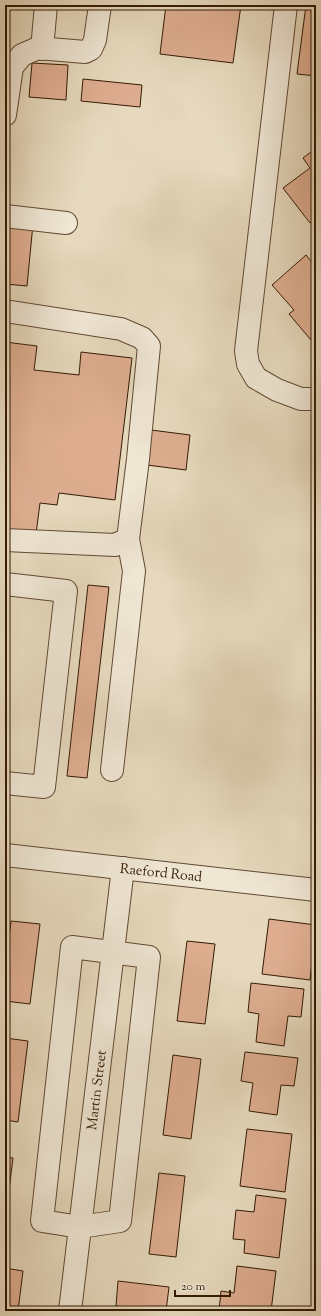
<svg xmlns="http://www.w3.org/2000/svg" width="321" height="1316" viewBox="0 0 321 1316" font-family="'Sorts Mill Goudy',serif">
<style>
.building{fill:#dead90;stroke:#341b05}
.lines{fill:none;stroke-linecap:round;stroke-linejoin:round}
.minor-casing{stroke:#604a33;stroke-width:24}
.minor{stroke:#efe6d4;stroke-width:22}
.labels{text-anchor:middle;stroke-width:4;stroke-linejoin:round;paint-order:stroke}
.street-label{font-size:14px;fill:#341b05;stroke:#efe6d4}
</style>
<rect width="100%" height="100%" fill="#e6d9bd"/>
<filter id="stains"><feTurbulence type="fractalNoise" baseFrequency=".005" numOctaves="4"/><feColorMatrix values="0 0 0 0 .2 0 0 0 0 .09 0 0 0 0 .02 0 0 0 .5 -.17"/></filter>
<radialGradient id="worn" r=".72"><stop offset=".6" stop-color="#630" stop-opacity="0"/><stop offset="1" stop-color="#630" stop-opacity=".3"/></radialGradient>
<g class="building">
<polygon points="166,5 241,5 233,63 160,54"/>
<polygon points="306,5 316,5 316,76 297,74"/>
<polygon points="32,63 68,65 66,100 29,97"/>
<polygon points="83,79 142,85 140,107 81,101"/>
<polygon points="316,148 316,218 310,223 283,188 310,168 303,158"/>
<polygon points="5,221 33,224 27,286 5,284"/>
<polygon points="306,255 316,267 316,346 289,314 294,310 272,285"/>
<polygon points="5,342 37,346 34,370 79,375 81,352 132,358 115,500 59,493 57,505 40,503 36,534 5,531"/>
<polygon points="151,430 190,435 186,470 147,465"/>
<polygon points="88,585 109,587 87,778 67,776"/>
<polygon points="269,919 316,925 310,980 262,974"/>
<polygon points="11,921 40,924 30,1004 5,1001 5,972"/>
<polygon points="187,941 215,944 205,1024 177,1021"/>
<polygon points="251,983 304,989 301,1017 288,1016 284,1046 256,1042 259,1014 248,1012"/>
<polygon points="5,1038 28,1041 18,1122 5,1120"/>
<polygon points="245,1052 298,1058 294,1086 281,1085 277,1115 249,1111 253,1083 241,1081"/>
<polygon points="173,1055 201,1059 191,1139 163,1135"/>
<polygon points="247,1129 292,1134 285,1192 240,1186"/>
<polygon points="5,1157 13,1158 5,1222"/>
<polygon points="159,1173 185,1176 176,1257 149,1254"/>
<polygon points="256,1195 286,1199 279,1258 244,1253 245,1240 233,1239 236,1210 254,1212"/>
<polygon points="237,1266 276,1271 271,1311 219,1311 221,1291 234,1293"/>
<polygon points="5,1268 23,1271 18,1311 5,1311"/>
<polygon points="118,1281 169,1287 166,1311 150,1311 150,1310 116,1306"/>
</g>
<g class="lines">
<defs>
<g id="minor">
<polyline points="286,5 246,351 248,364 256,378 277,390 301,399 316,399"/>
<polyline points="42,49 46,5"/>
<polyline points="5,115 12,67 22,55 38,48 85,52 91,49 95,40 100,5"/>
<polyline points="5,216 66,223"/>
<polyline points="5,311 121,329 142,338 149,346 138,459 128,539 134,571 112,770"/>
<polyline points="5,540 115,545 128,539"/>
<polyline points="5,584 66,591 44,787 5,783"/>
<polyline points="5,855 316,890"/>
<polygon points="72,947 149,957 120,1221 80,1227 42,1221"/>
<polyline points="70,1311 123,868"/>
</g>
</defs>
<use href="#minor" class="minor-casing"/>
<use href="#minor" class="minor"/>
</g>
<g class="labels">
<g class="street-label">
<text transform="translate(161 872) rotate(6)" y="5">Raeford Road</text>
<text transform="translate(96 1090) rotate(-83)" y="5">Martin Street</text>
</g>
</g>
<rect width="321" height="1316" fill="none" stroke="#e6d9bd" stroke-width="20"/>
<rect x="6" y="6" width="309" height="1304" fill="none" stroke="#341b05" stroke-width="2"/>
<rect x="10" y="10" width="301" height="1296" fill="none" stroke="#341b05"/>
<path d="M175 1290v6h55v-6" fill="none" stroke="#341b05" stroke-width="2"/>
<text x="181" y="1290" font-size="12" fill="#341b05" stroke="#efe6d4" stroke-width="3" paint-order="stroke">20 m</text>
<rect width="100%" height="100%" filter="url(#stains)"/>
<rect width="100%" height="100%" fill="url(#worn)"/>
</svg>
